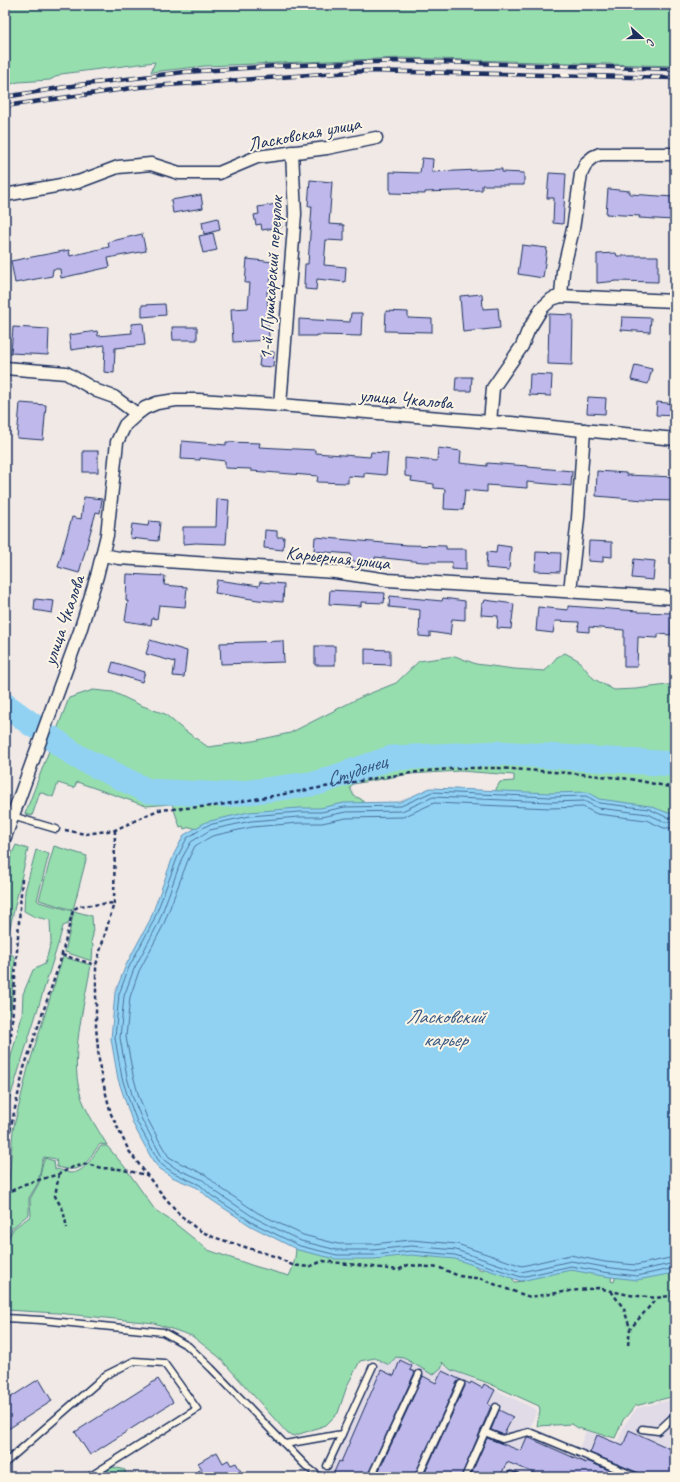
<svg xmlns="http://www.w3.org/2000/svg" width="680" height="1482" viewBox="0 0 680 1482" font-family="Caveat,sans-serif">
<style>
.built{fill:#e1dbe8}
.green{fill:#96dead;stroke:#588686}
.water{fill:#91d2f3;stroke:#6291b7}
.lines{fill:none;stroke-linecap:round;stroke-linejoin:round}
.shore{stroke:#4a709a;stroke-width:1}
.river{stroke:#91d2f3;stroke-width:25}
.building{fill:#bfb9eb;stroke:#1b2f5e}
.lane-casing{stroke:#1b2f5e;stroke-width:9}
.street-casing{stroke:#1b2f5e;stroke-width:15}
.path{stroke:#1b2f5e;stroke-width:2.5;stroke-dasharray:4 3;stroke-linecap:butt}
.lane{stroke:#fcf5e5;stroke-width:6}
.street{stroke:#fcf5e5;stroke-width:12}
.rail-casing{stroke:#1b2f5e;stroke-width:4.5}
.rail{stroke:#fcf5e5;stroke-width:3;stroke-dasharray:9;stroke-linecap:butt}
.labels{text-anchor:middle;stroke-width:4;stroke-linejoin:round;paint-order:stroke}
.street-label{font-size:19px;fill:#1b2f5e;stroke:#fcf5e5}
.water-label{font-size:20px;font-style:italic;fill:#385883;stroke:#fcf5e5}
</style>
<rect width="100%" height="100%" fill="#f0e9e6"/>
<filter id="ink" filterUnits="userSpaceOnUse"><feTurbulence type="fractalNoise" baseFrequency=".025" numOctaves="2"/><feDisplacementMap in="SourceGraphic" scale="8" xChannelSelector="R" yChannelSelector="G"/><feConvolveMatrix kernelMatrix="1 2 1 2 8 2 1 2 1" color-interpolation-filters="sRGB"/></filter>
<g filter="url(#ink)">
<polygon class="built" points="388,1343 484,1384 537,1410 530,1428 579,1449 586,1431 618,1441 624,1425 637,1408 675,1399 675,1477 327,1477"/>
<g class="green">
<polygon points="5,5 675,5 675,66 402,58 205,66 151,72 155,62 61,74 50,80 18,82 5,86"/>
<polygon points="565,653 578,660 594,679 614,690 636,689 675,684 675,830 496,800 496,789 500,782 514,781 514,775 460,771 410,774 353,784 350,788 354,796 361,799 369,809 200,830 190,827 184,829 183,826 180,827 172,804 146,806 77,782 74,788 58,783 53,797 40,792 32,816 25,814 69,698 93,690 113,692 140,705 165,714 180,727 208,747 253,741 290,733 361,697 396,683 419,661 455,656 476,664 514,669 545,671 557,657"/>
<polygon points="16,845 28,849 5,949 5,873 9,860"/>
<polygon points="54,846 87,856 73,910 39,900"/>
<polygon points="36,850 49,854 37,900 39,902 73,911 68,924 63,926 59,941 5,1114 5,1073 10,1060 22,1016 23,994 33,970 45,964 51,942 50,920 35,917 24,911 25,891"/>
<polygon points="74,911 92,916 93,935 91,942 93,945 92,961 65,952"/>
<polygon points="12,954 15,959 11,1010 5,1027 5,964 6,960"/>
<path d="M63 957 91 965C85 1000 72 1050 78 1084 81 1105 96 1126 107 1145L100 1144C84 1164 85 1174 57 1167L56 1159 44 1157 42 1162 38 1183 29 1198V1214L12 1228 9 1236 5 1237V1199L9 1182 13 1130 28 1068Z"/>
<path d="M101 1146H107L124 1166 155 1210 173 1222 208 1250 254 1266 289 1276C294 1266 296 1256 296 1245L425 1247 423 1257 429 1258 431 1250 474 1263 477 1268 482 1270 488 1267 512 1276 514 1282 524 1281 523 1279 533 1262 612 1273 611 1281 614 1282 616 1275 675 1254V1396L635 1406 623 1420 615 1438 578 1428 572 1424 537 1426 540 1410 539 1406 488 1383 451 1370 442 1362 443 1366 433 1375 404 1358 396 1357 389 1365 375 1358 360 1361 347 1386 338 1413 326 1425 294 1436 288 1434 219 1357 192 1336 154 1323 57 1313 5 1310V1239L9 1237 14 1228 31 1216 30 1199 39 1183 42 1166 45 1158 54 1161 55 1169C61 1169 66 1173 71 1173 86 1172 92 1156 101 1146Z"/>
<polygon points="113,1467 125,1470 126,1477 99,1477"/>
</g>
<polygon class="water" points="430,788 550,793 587,792 599,799 650,806 668,813 675,813 675,1272 669,1274 637,1280 603,1276 571,1270 521,1281 455,1259 411,1255 374,1259 336,1259 298,1250 251,1226 210,1199 198,1188 172,1177 159,1168 153,1161 133,1124 118,1079 111,1039 115,993 126,965 150,920 174,854 184,835 206,822 249,812 299,808 320,808 344,803 400,802"/>
<g class="lines">
<g class="shore">
<polyline points="675,817 666,817 649,809 599,803 586,796 550,797 432,792 401,806 345,807 321,812 299,812 250,816 208,825 187,838 178,856 153,922 129,967 119,994 115,1038 122,1078 129,1100 137,1122 157,1158 162,1165 174,1173 200,1185 212,1196 253,1223 300,1246 337,1255 374,1255 411,1251 455,1255 521,1277 571,1266 603,1272 637,1276 675,1268"/>
<polyline points="675,822 665,822 648,814 598,808 584,801 550,802 433,797 402,811 346,812 321,817 299,817 251,821 210,830 191,842 182,858 158,924 134,969 124,996 120,1038 127,1077 133,1098 142,1120 161,1155 165,1161 177,1169 203,1180 216,1192 255,1218 301,1241 337,1250 373,1250 411,1246 456,1250 521,1272 571,1261 604,1267 637,1271 675,1263"/>
<polyline points="675,828 664,828 646,820 597,814 583,807 550,808 434,803 403,817 346,818 322,823 299,823 252,827 212,836 195,846 188,860 163,926 139,971 130,997 126,1037 133,1075 139,1097 147,1118 162,1146 169,1157 180,1163 206,1175 219,1187 258,1213 303,1235 338,1244 373,1244 411,1240 457,1244 522,1266 570,1255 605,1262 636,1265 675,1257"/>
</g>
<g class="river">
<polyline points="5,705 34,726"/>
<path id="s1" d="M53 739 78 757 148 791 227 795 318 783 391 758 500 753 675 764"/>
</g>
</g>
<g class="building">
<polygon points="422,158 433,159 432,172 502,169 502,172 524,173 524,185 482,185 482,190 425,192 425,194 390,193 390,172 420,173"/>
<polygon points="549,173 566,174 563,224 553,223 554,198 547,198"/>
<polygon points="310,180 332,182 329,224 344,225 344,241 326,240 324,265 346,267 345,282 317,279 316,290 305,289 305,284 304,284 305,264 308,264 312,206 308,206"/>
<polygon points="608,189 630,191 630,194 674,197 673,220 639,218 640,216 606,214"/>
<polygon points="201,195 203,208 173,213 171,200"/>
<polygon points="277,204 282,227 262,230 261,224 256,225 254,215 259,214 258,207"/>
<polygon points="218,218 220,230 204,234 202,222"/>
<polygon points="213,233 217,250 203,253 199,236"/>
<polygon points="142,234 146,251 108,258 110,267 61,278 60,269 53,269 52,276 15,283 11,261 69,250 70,256 109,247 108,242"/>
<polygon points="522,245 547,248 543,278 518,274"/>
<polygon points="616,253 617,256 658,256 658,282 617,281 597,283 597,254"/>
<polygon points="247,259 273,262 269,292 267,291 269,340 233,342 231,309 248,308 250,283 245,283"/>
<polygon points="482,294 483,309 498,308 500,328 463,332 460,296"/>
<polygon points="165,304 166,315 142,317 142,305"/>
<polygon points="386,311 408,312 408,318 432,319 432,332 385,331"/>
<polygon points="351,313 362,313 361,336 317,335 317,336 299,336 299,319 350,322"/>
<polygon points="549,314 573,315 572,365 548,364"/>
<polygon points="622,317 651,318 650,332 621,330"/>
<polygon points="143,323 145,345 115,348 114,373 104,372 105,345 71,350 69,335 97,331 98,336 132,333 131,324"/>
<polygon points="13,327 49,329 48,355 11,353"/>
<polygon points="172,327 197,327 197,340 173,340"/>
<polygon points="261,351 274,352 273,367 259,366"/>
<polygon points="635,365 652,369 648,384 631,380"/>
<polygon points="530,374 552,375 551,396 529,395"/>
<polygon points="456,377 472,377 471,391 455,391"/>
<polygon points="588,397 606,398 605,414 587,413"/>
<polygon points="657,402 675,404 675,416 656,415"/>
<polygon points="20,403 46,405 43,440 17,438"/>
<polygon points="182,441 226,445 226,442 260,443 259,447 315,450 315,453 370,457 371,452 388,453 386,475 364,473 364,477 348,476 348,483 317,482 318,476 251,471 251,469 225,468 225,461 200,458 200,460 181,459"/>
<polygon points="438,448 461,451 460,463 487,466 487,463 528,466 528,467 572,471 571,486 527,482 527,488 487,485 487,492 465,490 463,510 444,509 445,489 434,488 434,484 411,481 412,477 405,476 405,458 437,461"/>
<rect x="83" y="451" width="15" height="21"/>
<polygon points="597,471 626,473 626,475 675,477 675,501 644,500 596,496"/>
<polygon points="84,497 102,499 100,513 96,512 79,573 58,567 72,517 81,519"/>
<polygon points="217,499 229,500 226,544 196,543 183,544 183,527 216,527"/>
<polygon points="149,521 160,522 158,541 130,538 132,524 148,526"/>
<polygon points="265,530 277,531 277,537 284,537 283,550 264,548"/>
<polygon points="315,537 407,545 446,546 446,549 466,549 466,570 452,569 452,562 423,562 375,557 375,561 362,560 362,562 350,561 351,554 314,551"/>
<polygon points="589,541 612,542 612,557 603,556 603,562 588,561"/>
<polygon points="497,545 511,547 509,570 486,568 487,552 496,553"/>
<polygon points="536,552 561,553 560,572 535,571"/>
<polygon points="634,559 655,561 653,580 632,578"/>
<polygon points="127,574 165,576 164,585 187,587 185,607 159,605 157,619 152,618 151,625 125,621 128,601 126,601"/>
<polygon points="217,580 259,586 260,582 284,584 283,602 258,600 215,593"/>
<polygon points="330,590 385,593 384,603 361,602 361,606 329,604"/>
<polygon points="390,596 442,601 443,598 465,601 465,620 452,619 450,635 430,632 430,637 419,636 420,610 389,607"/>
<polygon points="35,599 54,601 52,613 34,610"/>
<polygon points="485,600 514,604 511,629 497,628 498,616 481,615 482,603 484,603"/>
<polygon points="568,606 638,611 638,612 672,613 671,635 658,634 658,638 638,637 637,667 624,667 624,630 589,627 589,632 578,631 579,622 555,621 553,633 536,631 538,607 568,610"/>
<polygon points="150,640 187,651 184,677 173,676 175,662 146,654"/>
<polygon points="283,641 284,662 221,664 220,643"/>
<rect x="315" y="646" width="20" height="19"/>
<polygon points="365,649 390,650 390,665 365,664"/>
<polygon points="113,662 145,672 142,682 110,672"/>
<polygon points="400,1360 412,1366 410,1370 415,1372 367,1477 357,1477 349,1474 348,1477 332,1477 339,1461 341,1462 381,1370 394,1376"/>
<polygon points="442,1371 461,1380 457,1382 414,1477 376,1477 423,1376 436,1383"/>
<polygon points="39,1379 52,1401 5,1431 5,1401"/>
<polygon points="158,1379 173,1402 90,1455 75,1432"/>
<polygon points="464,1381 470,1384 471,1382 482,1388 484,1384 495,1390 488,1404 491,1406 461,1477 423,1477 465,1386"/>
<polygon points="499,1410 513,1417 504,1434 502,1434 491,1430"/>
<polygon points="629,1430 675,1451 675,1477 641,1477 639,1473 590,1453 597,1435 623,1446"/>
<polygon points="527,1437 586,1463 587,1461 625,1477 544,1477 507,1462 500,1477 470,1477 487,1438 521,1451"/>
<polygon points="217,1452 223,1463 228,1460 231,1465 236,1463 244,1477 187,1477 202,1469 198,1463"/>
</g>
<g class="lines">
<defs>
<g id="lane">
<polyline points="12,816 56,829"/>
<polyline points="5,1318 41,1320 163,1332 188,1346 211,1368 306,1466 320,1477"/>
<polyline points="642,1429 658,1431 672,1418 675,1417"/>
<polyline points="485,1432 502,1439 529,1432 637,1477"/>
<polyline points="285,1444 342,1434 373,1366"/>
<polyline points="5,1463 106,1375 134,1361 164,1363 197,1409 89,1477"/>
<polyline points="327,1466 342,1434"/>
<polyline points="371,1477 419,1374"/>
<polyline points="418,1477 461,1384"/>
<polyline points="465,1477 496,1407"/>
<polyline points="510,1477 511,1475 516,1477"/>
</g>
<g id="street">
<polyline points="5,195 78,182 118,167 151,164 179,173 219,173 257,157 327,148 376,138"/>
<polyline points="561,296 563,271 573,229 581,174 587,162 593,157 600,154 675,154"/>
<polyline points="5,368 66,373 97,391 114,397 137,414"/>
<polyline points="280,405 295,214 292,152"/>
<polyline points="490,422 493,388 522,346 528,331 542,308 552,299 561,296 675,301"/>
<polyline points="103,555 119,558 335,572 388,580 675,598"/>
<polyline points="570,591 578,518 584,430"/>
<polyline points="5,837 80,631 97,576 107,535 117,442 125,425 137,414 145,408 157,403 176,400 198,400 280,405 490,422 511,423 675,439"/>
</g>
</defs>
<use href="#lane" class="lane-casing"/>
<use href="#street" class="street-casing"/>
<g class="path">
<polyline points="65,830 85,834 115,830 158,810 214,806 377,778 425,771 462,768 499,768 581,774 630,779 675,788"/>
<polyline points="115,830 114,903 96,965 96,1027 100,1070 111,1114 129,1151 156,1187 180,1215 197,1229 213,1237 277,1257 292,1265 308,1267 323,1261 398,1270 408,1265 440,1268 459,1276 482,1279 504,1288 530,1297 570,1291 598,1288 629,1295 656,1298 675,1295"/>
<polyline points="62,955 96,965"/>
<polyline points="5,1056 11,1036 22,879"/>
<polyline points="59,1174 55,1196 63,1210 67,1228"/>
<polyline points="5,1186 10,1131 24,1068 60,962 73,910 79,906 114,903"/>
<polyline points="5,1194 25,1184 59,1174 73,1167 87,1164 101,1168 119,1169 147,1175"/>
<polyline points="611,1291 624,1309 630,1328"/>
<polyline points="628,1345 630,1329 656,1299"/>
</g>
<use href="#lane" class="lane"/>
<use href="#street" class="street"/>
<defs>
<g id="rail">
<polyline points="5,97 78,85 184,72 276,66 400,61 675,69"/>
<polyline points="5,106 139,87 366,71 675,78"/>
</g>
</defs>
<use href="#rail" class="rail-casing"/>
<use href="#rail" class="rail"/>
</g>
</g>
<g class="labels">
<g class="street-label">
<text transform="translate(304 133) rotate(-11)" y="7">Ласковская улица</text>
<text transform="translate(270 278) rotate(-86)" y="7">1-й Пушкарский переулок</text>
<text transform="translate(406 398) rotate(5)" y="7">улица Чкалова</text>
<text transform="translate(338 557) rotate(6)" y="7">Карьерная улица</text>
<text transform="translate(63 620) rotate(-71)" y="7">улица Чкалова</text>
</g>
<g class="water-label">
<text dy="7" stroke="none"><textPath href="#s1" startOffset="320">Студенец</textPath></text>
<text x="445" y="1023">Ласковский<tspan x="445" dy="23">карьер</tspan></text>
</g>
</g>
<rect width="680" height="1482" fill="none" stroke="#fcf5e5" stroke-width="20"/>
<rect x="10" y="10" width="660" height="1462" fill="none" stroke="#1b2f5e" stroke-width="1.5" filter="url(#ink)"/>
<g transform="translate(642 38) rotate(111)" stroke="#fcf5e5" stroke-width="3" paint-order="stroke">
<path d="M0-3L7 15L0 10L-7 15Z" fill="#1b2f5e"/>
<text y="-6" font-size="11" font-weight="bold" text-anchor="middle" fill="#1b2f5e">С</text>
</g>
</svg>
